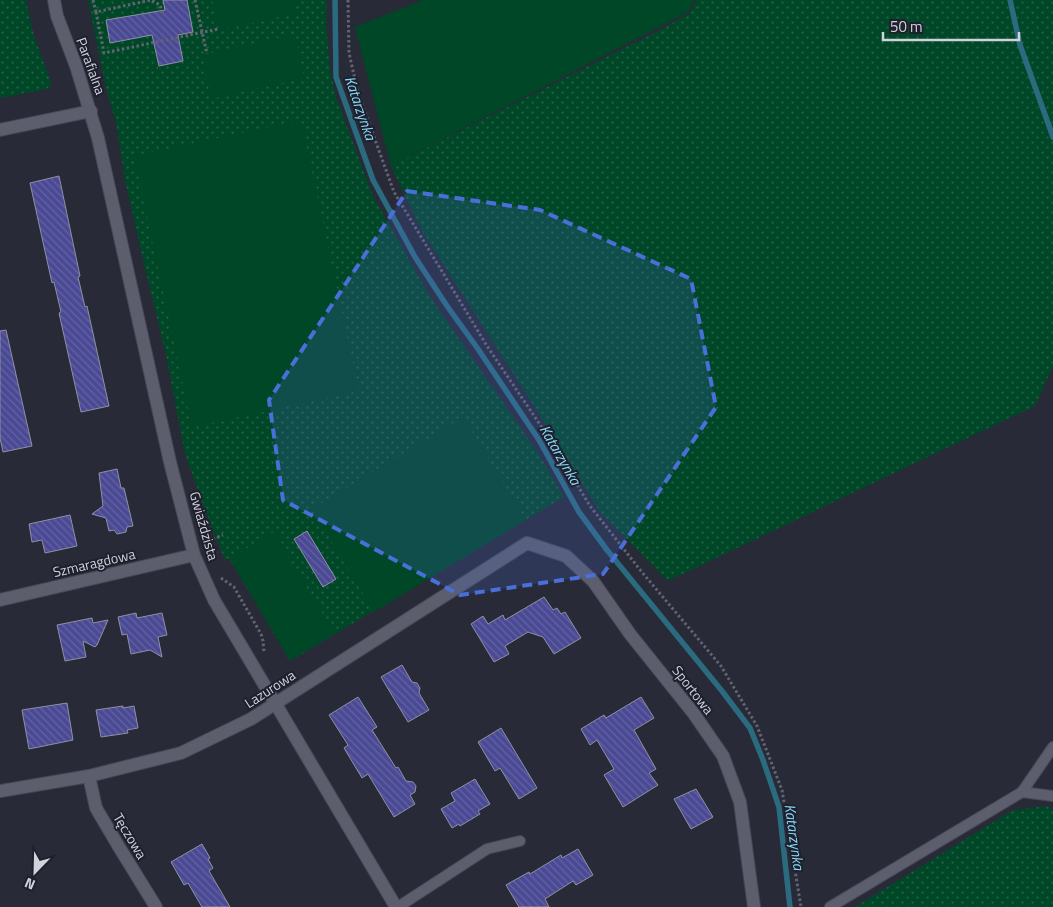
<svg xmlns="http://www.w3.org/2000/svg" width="1053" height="907" viewBox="0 0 1053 907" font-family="'Titillium Web',sans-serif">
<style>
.grass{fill:url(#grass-dots)}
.pitch{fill:#004728}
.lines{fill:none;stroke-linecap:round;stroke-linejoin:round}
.stream{stroke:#2b6b7f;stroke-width:5.5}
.building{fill:url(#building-back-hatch);stroke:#8f91a2}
.service-casing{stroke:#474854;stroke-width:12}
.minor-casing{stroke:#474854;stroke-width:14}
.path{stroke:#626470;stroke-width:3;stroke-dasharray:2.5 2.5;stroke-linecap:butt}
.service{stroke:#5c5d6d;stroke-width:10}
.minor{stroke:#5c5d6d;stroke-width:12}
.marked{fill:#4a6fd9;fill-opacity:0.2;stroke:#4a6fd9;stroke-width:4;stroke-dasharray:10 6;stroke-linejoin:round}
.labels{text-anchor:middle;stroke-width:4;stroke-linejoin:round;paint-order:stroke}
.street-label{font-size:14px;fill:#d1d2dc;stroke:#1f202d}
.water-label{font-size:15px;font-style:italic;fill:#87daf7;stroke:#1f202d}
</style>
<defs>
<pattern id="grass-dots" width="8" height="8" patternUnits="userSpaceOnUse" patternTransform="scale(1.25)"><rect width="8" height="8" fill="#004728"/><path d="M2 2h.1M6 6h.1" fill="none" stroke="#246147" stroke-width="1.8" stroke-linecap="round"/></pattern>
<pattern id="building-back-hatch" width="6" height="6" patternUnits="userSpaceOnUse" patternTransform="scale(1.25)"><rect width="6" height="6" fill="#4a4994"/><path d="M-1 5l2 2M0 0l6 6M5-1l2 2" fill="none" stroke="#6362a2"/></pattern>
</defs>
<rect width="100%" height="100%" fill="#282a38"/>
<g class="grass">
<polygon points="0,0 26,0 34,36 50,79 51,85 47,89 0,98"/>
<polygon points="88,0 327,0 326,24 330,70 336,97 373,196 431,298 540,456 564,497 290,661 236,570 228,558 225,560 210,523 185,454 166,355 143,259 125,180 116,123 106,88"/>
<polygon points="696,0 1053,0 1053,366 1035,406 668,581 600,512 534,406 422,231 391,166 658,31 690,13"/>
<polygon points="1047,806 1053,810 1053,907 855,907 1013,810"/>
</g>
<g class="pitch">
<polygon points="212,0 295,0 297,13 219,30"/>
<polygon points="423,0 694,0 688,12 391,166 355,27"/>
<polygon points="295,34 304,78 211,99 202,55"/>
<polygon points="301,120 359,391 192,427 134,156"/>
<polygon points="463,417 526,520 374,612 312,509"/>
<polygon points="275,531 288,554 287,555 335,634 290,660 230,559"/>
</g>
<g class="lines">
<g class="stream">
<polyline points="335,0 336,77 373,180 415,257 447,306 478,349 539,440 579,512 607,550 722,691 750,728 763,760 779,807 790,907"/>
<polyline points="1010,0 1020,45 1053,137"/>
</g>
</g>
<g class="building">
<polygon points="163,0 187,0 193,32 178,35 183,61 159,66 152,35 110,43 106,20 165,10"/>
<polygon points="59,176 80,276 78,277 85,307 87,306 109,406 81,412 59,313 61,312 54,282 52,283 30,183"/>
<polygon points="6,330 32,446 3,452 0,438 0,331"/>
<polygon points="117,469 121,488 124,488 133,526 127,527 126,532 117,534 114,530 109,531 106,518 92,514 103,506 99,473"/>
<polygon points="70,515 77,546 45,553 42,540 32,542 29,524"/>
<polygon points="307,531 336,579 323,587 294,539"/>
<polygon points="544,597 553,610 557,608 561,614 565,612 581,638 554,654 543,637 528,632 505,646 509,654 494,662 471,624 483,616 488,624 503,615 505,620"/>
<polygon points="136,613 137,618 162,613 167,635 158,637 162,657 150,650 131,654 127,634 122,635 118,617"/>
<polygon points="92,618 93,623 108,620 97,645 95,647 83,641 86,657 65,661 57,625"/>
<polygon points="402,665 412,682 417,683 420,688 419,693 429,710 408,722 381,677"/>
<polygon points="358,697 377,727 372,730 396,768 398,767 406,781 413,782 416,786 415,792 410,795 415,804 394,817 368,774 362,778 344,748 348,745 329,715"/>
<polygon points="641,697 654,718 634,730 656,769 649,773 658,785 623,807 604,775 614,769 597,740 590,745 581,729 604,715 606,718"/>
<polygon points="67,703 73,740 29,749 22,710"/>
<polygon points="123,706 123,708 134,706 138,728 127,730 128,733 101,737 96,710"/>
<polygon points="501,728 537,788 519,799 500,768 495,771 478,742"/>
<polygon points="475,779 490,804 478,811 480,814 460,826 459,824 452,828 441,809 455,801 451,793"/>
<polygon points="696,789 713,817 691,829 674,799"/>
<polygon points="202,844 210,858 208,859 213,868 209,871 230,907 202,907 188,883 184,885 171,862"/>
<polygon points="578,849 593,875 576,885 573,881 545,899 549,907 519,907 506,885 529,872 530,874 561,855 562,858"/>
</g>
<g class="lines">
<defs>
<g id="service">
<polyline points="1053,747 1022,792 1053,796"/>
<polyline points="398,907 487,849 520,841"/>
<polyline points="830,907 1022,792"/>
</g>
<g id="minor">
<polyline points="54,0 57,16 76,66 98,138 170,462 194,555 214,600 396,907"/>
<polyline points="0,130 91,111"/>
<polyline points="0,600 194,555"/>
<polyline points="89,776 96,808 119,847 156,907"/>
<polyline points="0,791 89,776 181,753 251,719 527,543 566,556 593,581 630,634 694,714 723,756 740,802 754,907"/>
</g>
</defs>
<use href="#service" class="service-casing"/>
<use href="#minor" class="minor-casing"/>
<g class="path">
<polyline points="93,0 96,12 151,0 160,5 163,16"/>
<polyline points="195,0 207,54"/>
<polyline points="348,0 349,53 358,93 394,192 487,346 549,438 590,506 641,571 721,666 757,726 782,790 801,907"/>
<polyline points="96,12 104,53 218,29"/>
<polyline points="208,541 223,535"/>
<polyline points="221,578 234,587 261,634 263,641 264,652"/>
</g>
<use href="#service" class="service"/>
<use href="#minor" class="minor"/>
</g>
<path class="marked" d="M407 191 540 210 691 279 716 407 603 574 460 595 283 500 269 400Z"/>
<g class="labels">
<g class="street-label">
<text transform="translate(91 66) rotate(70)" y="5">Parafialna</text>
<text transform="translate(204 526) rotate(74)" y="5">Gwiaździsta</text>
<text transform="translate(94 563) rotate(-13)" y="5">Szmaragdowa</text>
<text transform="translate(270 689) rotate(-33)" y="5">Lazurowa</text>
<text transform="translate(693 690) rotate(52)" y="5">Sportowa</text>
<text transform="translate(130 836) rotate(59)" y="5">Tęczowa</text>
</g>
<g class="water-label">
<text transform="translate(360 108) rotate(71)" y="5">Katarzynka</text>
<text transform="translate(560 455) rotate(60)" y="5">Katarzynka</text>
<text transform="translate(794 837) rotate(82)" y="5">Katarzynka</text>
</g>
</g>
<g transform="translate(35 872) rotate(203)" stroke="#1f202d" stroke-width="4" paint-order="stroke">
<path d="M0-4L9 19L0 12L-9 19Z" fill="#d1d2dc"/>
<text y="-8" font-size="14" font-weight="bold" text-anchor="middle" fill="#d1d2dc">N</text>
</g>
<path d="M883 32v8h136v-8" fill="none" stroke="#d1d2dc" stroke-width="2.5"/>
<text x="890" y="32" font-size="15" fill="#d1d2dc" stroke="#1f202d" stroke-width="4" paint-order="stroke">50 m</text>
</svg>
